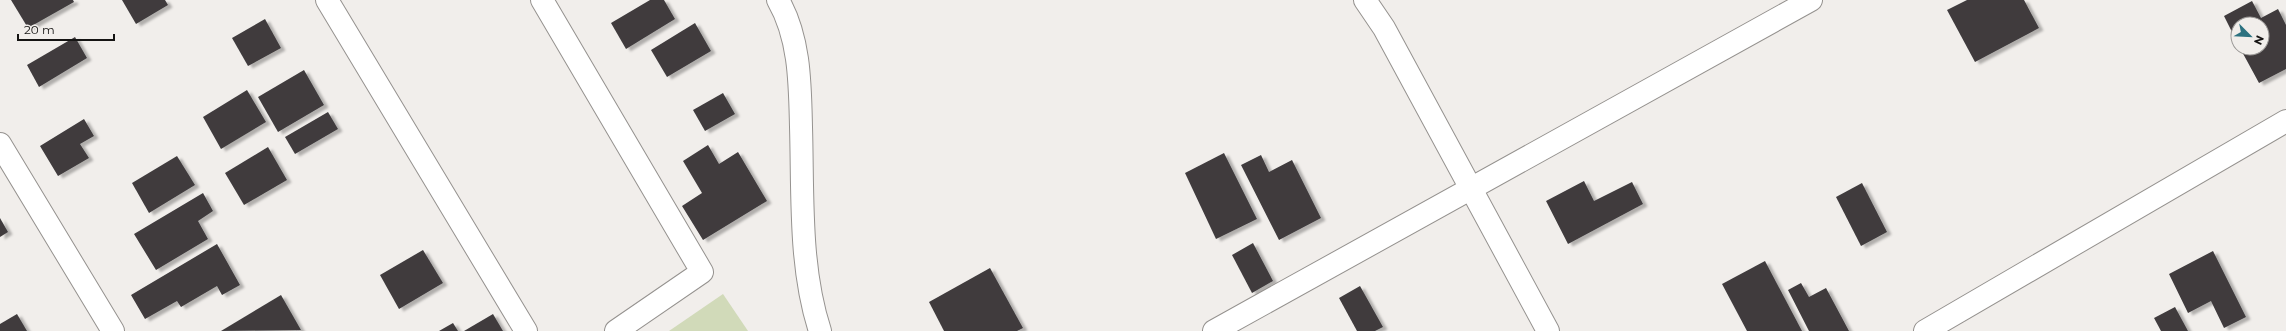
<svg xmlns="http://www.w3.org/2000/svg" width="2286" height="331" viewBox="0 0 2286 331" font-family="Montserrat,sans-serif">
<style>
.green{fill:#d1dab9}
.building{fill:#3f3b3d;filter:url(#shadow)}
.lines{fill:none;stroke-linecap:round;stroke-linejoin:round}
.minor-casing{stroke:#95928f;stroke-width:24}
.minor{stroke:#fff;stroke-width:22}
</style>
<defs>
<filter id="shadow"><feDropShadow dx="4.5" dy="2.5" stdDeviation="1" flood-color="#0004"/></filter>
</defs>
<rect width="100%" height="100%" fill="#f1eeeb"/>
<polygon class="green" points="723,294 748,331 669,331"/>
<g class="building">
<polygon points="11,0 73,0 74,2 28,28"/>
<polygon points="122,0 165,0 168,5 136,24"/>
<polygon points="650,0 664,0 675,19 626,49 611,23"/>
<polygon points="1967,0 2024,0 2039,28 1975,62 1947,10"/>
<polygon points="2252,1 2261,18 2278,9 2286,25 2286,69 2259,83 2240,48 2262,48 2262,24 2238,24 2238,44 2224,16"/>
<polygon points="265,19 281,48 248,66 232,38"/>
<polygon points="695,23 711,51 667,77 651,50"/>
<polygon points="75,37 87,58 39,87 27,65"/>
<polygon points="304,70 324,105 278,132 258,97"/>
<polygon points="247,90 266,122 221,149 203,117"/>
<polygon points="723,93 735,114 705,131 693,110"/>
<polygon points="328,112 338,129 295,154 285,137"/>
<polygon points="84,119 94,136 80,144 89,158 58,176 40,146"/>
<polygon points="708,145 719,164 738,152 767,201 703,240 682,206 702,193 683,161"/>
<polygon points="268,147 287,180 244,205 225,173"/>
<polygon points="1224,153 1257,219 1216,239 1185,173"/>
<polygon points="1261,155 1269,172 1292,160 1321,218 1279,240 1241,165"/>
<polygon points="177,156 195,185 149,213 132,183"/>
<polygon points="1584,181 1594,201 1632,182 1643,204 1568,244 1546,201"/>
<polygon points="1862,183 1887,232 1861,246 1836,197"/>
<polygon points="203,193 213,211 198,221 208,239 156,270 134,234"/>
<polygon points="0,218 8,232 0,237"/>
<polygon points="1253,243 1273,281 1252,293 1232,255"/>
<polygon points="217,244 240,285 222,295 217,286 181,307 177,301 145,319 131,295"/>
<polygon points="423,250 443,283 399,309 380,275"/>
<polygon points="2213,251 2246,317 2224,328 2211,301 2188,313 2169,274"/>
<polygon points="1765,261 1802,331 1747,331 1722,284"/>
<polygon points="990,268 1023,328 1017,331 944,331 929,302"/>
<polygon points="1801,283 1809,297 1826,288 1849,331 1809,331 1788,290"/>
<polygon points="1360,286 1383,327 1375,331 1357,331 1339,298"/>
<polygon points="281,295 301,330 221,331"/>
<polygon points="2175,307 2188,331 2161,331 2154,318"/>
<polygon points="17,314 27,331 0,331 0,324"/>
<polygon points="493,314 503,331 464,331"/>
<polygon points="453,323 458,331 439,331"/>
</g>
<g class="lines">
<defs>
<g id="minor">
<polyline points="327,0 526,331"/>
<polyline points="542,0 702,272 616,331"/>
<path d="M778 0C800 38 800 84 801 127 803 194 799 267 820 331"/>
<polyline points="1365,0 1384,28 1548,331"/>
<polyline points="0,144 113,331"/>
<polyline points="1214,331 1811,0"/>
<polyline points="1925,331 2286,121"/>
</g>
</defs>
<use href="#minor" class="minor-casing"/>
<use href="#minor" class="minor"/>
</g>
<g transform="translate(2250 36) rotate(114)"><circle r="19" fill="#f1eeeb" stroke="#999795"/>
<path d="M0-3L7 15L0 10L-7 15Z" fill="#2c7280"/>
<text y="-6" font-size="11" font-weight="bold" text-anchor="middle" fill="#151413">N</text>
</g>
<path d="M18 34v6h96v-6" fill="none" stroke="#151413" stroke-width="2"/>
<text x="24" y="34" font-size="12" fill="#151413" stroke="#f1eeeb" stroke-width="3" paint-order="stroke">20 m</text>
</svg>
